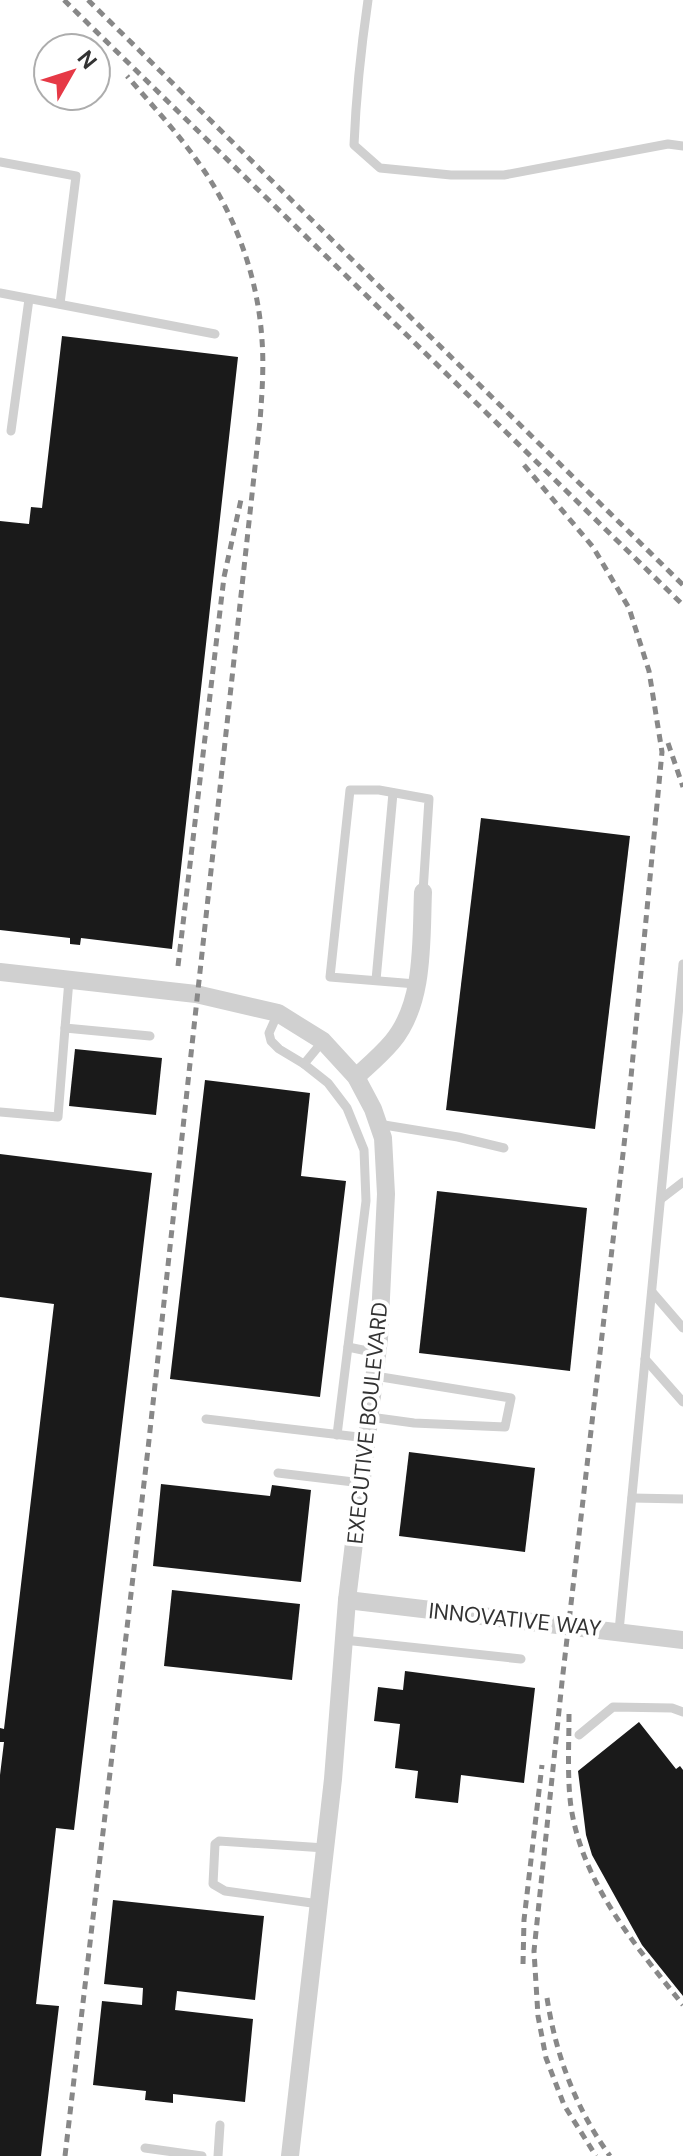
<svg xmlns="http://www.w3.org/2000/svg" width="683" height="2156" viewBox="0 0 683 2156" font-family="'DM Sans',sans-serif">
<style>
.building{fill:#1a1a1a}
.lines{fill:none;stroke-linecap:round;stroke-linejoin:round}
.service{stroke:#d0d0d0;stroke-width:9}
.minor{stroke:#d0d0d0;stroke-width:18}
.rail{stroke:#888;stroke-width:5;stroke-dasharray:8 6;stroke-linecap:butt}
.labels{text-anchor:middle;stroke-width:8;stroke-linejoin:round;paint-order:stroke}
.street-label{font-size:22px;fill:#333;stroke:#fff}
</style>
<rect width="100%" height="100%" fill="#fff"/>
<g class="building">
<polygon points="62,336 238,357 172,949 81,938 80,945 70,944 70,938 0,930 0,521 29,524 31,507 42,508"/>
<polygon points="481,818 630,836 595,1129 446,1110"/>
<polygon points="75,1049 162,1058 156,1115 69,1106"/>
<polygon points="205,1080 310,1093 301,1176 346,1181 320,1397 170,1379"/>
<polygon points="0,1154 152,1173 74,1830 56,1828 36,2004 59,2006 41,2156 0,2156 0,1775 4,1742 0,1742 0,1728 4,1729 54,1304 0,1297"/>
<polygon points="437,1191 587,1208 570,1371 419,1353"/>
<polygon points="409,1452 535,1468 525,1552 399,1536"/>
<polygon points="161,1484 270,1496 272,1485 311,1490 301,1582 153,1566"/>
<polygon points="172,1590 300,1604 292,1680 164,1666"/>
<polygon points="405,1671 535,1688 524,1783 461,1775 458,1803 415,1798 418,1771 395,1768 400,1724 374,1721 378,1687 403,1690"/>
<polygon points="639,1722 676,1769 680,1766 683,1770 683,1996 642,1945 592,1855 586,1835 578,1771"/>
<polygon points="113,1900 264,1916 255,2000 177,1991 175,2010 253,2019 245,2102 173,2094 173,2103 145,2100 146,2091 93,2085 102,2001 142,2005 143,1988 104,1984"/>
</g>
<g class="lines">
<g class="service">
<path d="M368 0C361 48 356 96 354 145L380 168 451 175H504L668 144 683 146"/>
<polyline points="0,162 76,176 60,304"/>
<polyline points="0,293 215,334"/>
<polyline points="11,431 29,299"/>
<polyline points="376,980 393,793"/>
<polyline points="416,984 330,977 350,790 379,790 429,799 423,892"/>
<polyline points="278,1013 269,1033 271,1041 279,1049 304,1064 328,1083 347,1108 364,1150 366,1201 337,1435"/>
<polyline points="65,1028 69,980"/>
<polyline points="304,1064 323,1041"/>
<polyline points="0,1112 58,1117 65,1028 150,1036"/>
<polyline points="378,1124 458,1137 504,1148"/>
<polyline points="661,1199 683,1182"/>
<polyline points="652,1292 683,1328"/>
<polyline points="348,1347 377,1353"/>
<polyline points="645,1359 683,1402"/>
<polyline points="370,1417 414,1423 505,1427 511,1398 375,1376"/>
<polyline points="206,1419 367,1438"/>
<polyline points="278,1473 362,1483"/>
<polyline points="632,1498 683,1499"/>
<polyline points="619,1631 683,964"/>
<polyline points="344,1640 521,1659"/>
<polyline points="579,1735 613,1707 672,1708 683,1712"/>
<polyline points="319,1904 225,1891 213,1884 215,1844 219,1841 325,1848"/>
<polyline points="145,2148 202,2156"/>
<polyline points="218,2156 220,2125"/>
</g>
<g class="minor">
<polyline points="0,972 196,994 278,1013 323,1041 356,1077 373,1109 383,1138 386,1194 379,1339 347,1600 333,1779 290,2156"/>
<path d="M356 1077C368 1066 381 1055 392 1042 425 1003 421 940 423 892"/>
<polyline points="347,1600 683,1640"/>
</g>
<g class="rail">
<polyline points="64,0 683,605"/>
<polyline points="88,0 683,585"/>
<polyline points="524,465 593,547 629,608 649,671 662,752 627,1119 562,1682 534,1951 538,2016 546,2058 564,2105 596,2156"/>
<polyline points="668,743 683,787"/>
<polyline points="178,966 224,577 242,495"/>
<path d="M569 1714C569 1745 567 1777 571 1807 583 1885 636 1946 683 2005"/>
<polyline points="523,1964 524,1920 542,1765"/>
<path d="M547 1998C556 2056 576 2109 610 2156"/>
<path d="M65 2156 148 1449 260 421C262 394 264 367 262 340 258 277 235 213 198 162 177 132 151 104 127 76"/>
</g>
</g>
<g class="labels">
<g class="street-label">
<text transform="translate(367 1423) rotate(-84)" y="8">EXECUTIVE BOULEVARD</text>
<text transform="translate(515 1619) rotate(6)" y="8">INNOVATIVE WAY</text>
</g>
</g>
<g transform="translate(72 72) rotate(51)"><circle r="38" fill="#ffffff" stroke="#adadad" stroke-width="2"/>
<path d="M0-6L14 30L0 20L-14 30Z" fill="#e63946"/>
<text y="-12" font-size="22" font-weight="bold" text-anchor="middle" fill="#333333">N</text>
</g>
</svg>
